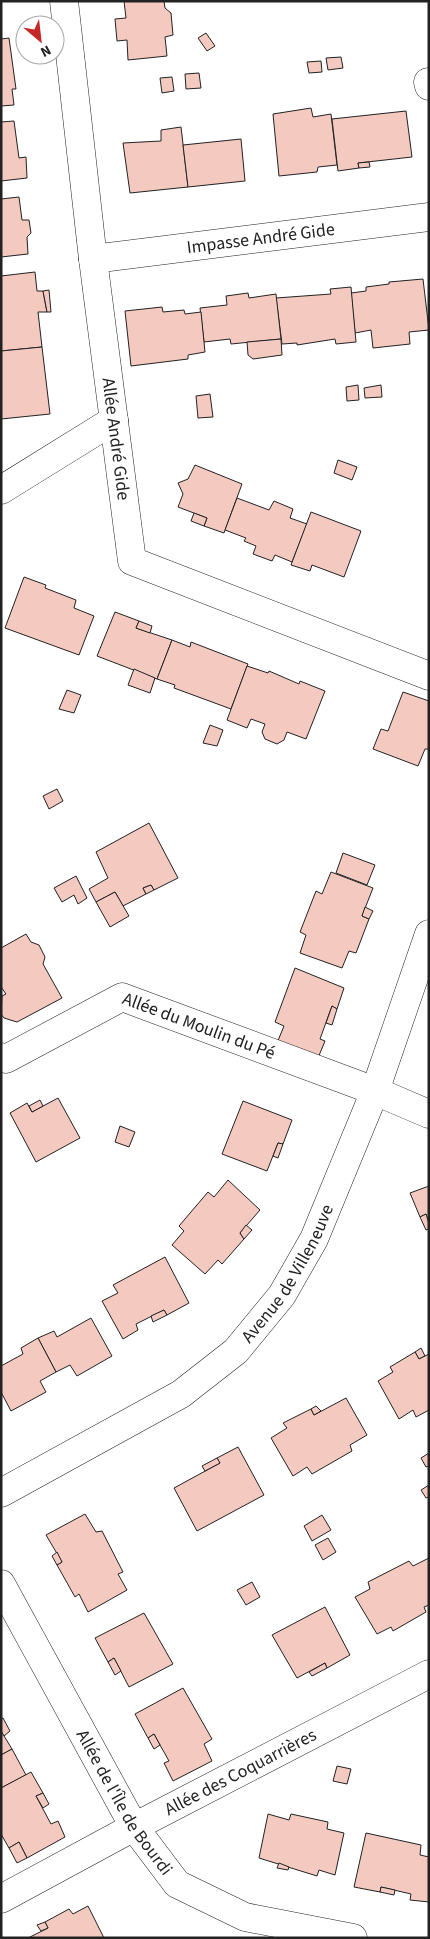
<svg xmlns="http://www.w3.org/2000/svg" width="430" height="1939" viewBox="0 0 430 1939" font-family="'Source Sans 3',sans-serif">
	<rect width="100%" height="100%" fill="#fff"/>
	<g fill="#f3c9c0" stroke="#222">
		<path d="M124 1H164L165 8 171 13 173 35 165 37 167 56 128 60 127 40 117 41 115 19 126 18Z"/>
		<path d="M206 33 215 46 207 51 198 38Z"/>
		<path d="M9 38 16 89H12L14 105 1 106V39Z"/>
		<path d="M341 57 343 68 328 70 326 58Z"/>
		<path d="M321 61 322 72 309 73 307 62Z"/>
		<path d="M199 73 201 88 186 89 185 74Z"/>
		<path d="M172 77 174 91 162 93 160 78Z"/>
		<path d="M311 108 313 117 331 114 337 165 318 167 317 172 279 176 273 114Z"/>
		<path d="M406 111 412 157 358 163 359 168 338 171 332 119Z"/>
		<path d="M14 121 19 158 26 157 27 178 1 181V122Z"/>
		<path d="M181 127 188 187 130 193 123 143 161 141V130Z"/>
		<path d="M241 139 245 181 188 187 183 145Z"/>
		<path d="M369 162 370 167 359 168 358 163Z"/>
		<path d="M19 197 22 220H29L31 233 27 237 28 254 1 257V199Z"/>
		<path d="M35 272 37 291H43L47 312H38L42 347 1 351V276Z"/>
		<path d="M423 279 429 330 409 332 410 344 373 348 371 330 355 333 351 293 366 291V287L389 284V282Z"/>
		<path d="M351 287 356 342 336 344 335 339 297 345V343L282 344 276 298 331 294 330 289Z"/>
		<path d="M49 290 51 312H47L43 291Z"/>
		<path d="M248 293 249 298 276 294 281 339 231 344 230 339 204 342 200 308 227 305 226 296Z"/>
		<path d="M162 307 163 312 184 310 185 314 201 312 205 352 188 355V359L131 366 125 311Z"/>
		<path d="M281 339 282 355 253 359 248 355 247 342Z"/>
		<path d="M42 347 50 414 1 419V351Z"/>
		<path d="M358 385 359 400 347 401 346 387Z"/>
		<path d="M381 385 382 397 365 398 364 388Z"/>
		<path d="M210 394 213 417 198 418 196 396Z"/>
		<path d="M338 460 357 467 352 480 334 473Z"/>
		<path d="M195 465 242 484 224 533 204 526 207 518 178 507 183 494 178 483 188 479Z"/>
		<path d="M237 498 269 510 274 501 293 509 290 518 307 524 292 562 275 555 272 561 253 554 256 546 244 541 246 538 225 530Z"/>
		<path d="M311 512 361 531 344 577 312 565 310 571 291 565Z"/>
		<path d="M194 513 207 518 204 526 191 521Z"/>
		<path d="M24 577 46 585 45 588 76 600 74 608 94 616 79 655 5 628Z"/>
		<path d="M115 612 139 621 136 628 172 640 157 679 97 656Z"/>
		<path d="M139 621 152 626 150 633 136 628Z"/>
		<path d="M172 640 190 647 191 642 248 664 231 709 174 688 175 685 157 679Z"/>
		<path d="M247 666 268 673 269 671 299 684 300 681 325 691 306 739 287 732 284 740 277 744 265 739 262 732 265 724 251 719 247 728 227 720Z"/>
		<path d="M134 669 155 678 150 693 128 685Z"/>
		<path d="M67 690 81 695 74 713 59 709Z"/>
		<path d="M403 692 429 701V749H425L418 766 373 749 381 729 388 731Z"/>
		<path d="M210 725 223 730 217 746 203 743Z"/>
		<path d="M57 789 63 801 49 809 43 796Z"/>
		<path d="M149 823 178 878 154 890 151 885 143 888 146 894 123 906 115 892 96 902 89 889 108 878 96 852Z"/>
		<path d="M343 853 375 865 367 885 336 873Z"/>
		<path d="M331 872 373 888 362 916 369 919 356 953 349 951 342 968 300 953 306 935 300 932 316 891 322 894Z"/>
		<path d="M76 876 87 898 78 904 74 895 62 902 54 888Z"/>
		<path d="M151 885 154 890 146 894 143 888Z"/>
		<path d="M115 892 129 916 110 927 96 902Z"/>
		<path d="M365 907 373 911 369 919 362 916Z"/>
		<path d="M26 934 31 942 39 945 45 957 43 964 62 998 17 1022 4 1018 1 1014 2 996 6 994 1 987V948Z"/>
		<path d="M295 968 344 988 337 1009 332 1006 320 1039 325 1041 318 1058 277 1043 284 1026 275 1022Z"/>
		<path d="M332 1006 337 1009 332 1025 326 1023Z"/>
		<path d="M58 1098 80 1138 36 1162 10 1113 27 1103 32 1112Z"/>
		<path d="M40 1100 43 1106 32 1112 29 1106Z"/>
		<path d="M243 1101 292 1120 283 1144 278 1143 267 1171 222 1154Z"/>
		<path d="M120 1126 135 1132 129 1147 115 1142Z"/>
		<path d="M278 1143 283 1144 278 1158 273 1156Z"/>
		<path d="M228 1180 260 1210 240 1233 244 1239 222 1264 218 1260 205 1274 172 1245 184 1231 179 1226 208 1192 214 1197Z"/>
		<path d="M429 1186V1224L426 1214 420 1217 410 1193Z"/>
		<path d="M426 1214 429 1224V1229L426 1230 420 1217Z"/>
		<path d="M246 1225 252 1230 244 1239 240 1233Z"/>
		<path d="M165 1257 189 1303 167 1315 164 1310 136 1324 138 1330 123 1339 102 1301 118 1293 113 1285Z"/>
		<path d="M164 1310 167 1315 153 1322 151 1316Z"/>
		<path d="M91 1318 112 1356 77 1376 70 1365 56 1372 38 1338 54 1331 57 1337Z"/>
		<path d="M38 1338 56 1372 40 1381 46 1392 11 1411 1 1392V1366L23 1354 21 1348Z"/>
		<path d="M421 1348 425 1356 419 1359 415 1352Z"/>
		<path d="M415 1352 419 1359 429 1354V1410L416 1417 413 1410 399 1419 378 1381 393 1372 390 1367Z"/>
		<path d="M346 1398 367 1435 350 1445 352 1451 312 1474 307 1467 293 1476 271 1438 287 1428 283 1423 311 1409 314 1415Z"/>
		<path d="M316 1406 321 1411 314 1415 311 1409Z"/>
		<path d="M238 1447 264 1495 197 1531 174 1488 220 1463 217 1458Z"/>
		<path d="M429 1453V1466L426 1467 421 1458Z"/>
		<path d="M217 1458 220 1463 205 1471 202 1466Z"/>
		<path d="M429 1485V1497L426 1498 421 1490Z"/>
		<path d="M85 1514 96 1532 102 1531 123 1572 118 1574 127 1590 88 1612 79 1594 75 1597 57 1565 62 1562 46 1535Z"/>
		<path d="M322 1515 331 1530 312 1541 304 1526Z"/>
		<path d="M328 1538 336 1552 323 1560 315 1545Z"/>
		<path d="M57 1552 62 1562 57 1565 52 1556Z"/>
		<path d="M429 1558V1605L424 1607 426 1612 393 1631 391 1627 377 1634 355 1597 370 1589 368 1582 409 1561 413 1566Z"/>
		<path d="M252 1582 260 1597 246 1605 237 1590Z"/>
		<path d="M325 1607 350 1655 327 1668 325 1663 297 1678 272 1635Z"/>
		<path d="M144 1613 173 1664 129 1687 114 1658 108 1662 95 1638Z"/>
		<path d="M114 1658 121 1671 115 1675 108 1662Z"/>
		<path d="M325 1663 327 1668 312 1676 309 1672Z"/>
		<path d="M183 1688 212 1739 204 1744 212 1761 173 1781 164 1763 169 1761 160 1745 154 1734 148 1738 135 1714Z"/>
		<path d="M3 1718 10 1731 4 1736 1 1731V1719Z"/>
		<path d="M1 1731 12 1749 1 1755Z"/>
		<path d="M154 1734 160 1745 154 1749 148 1738Z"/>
		<path d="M12 1749 26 1775 1 1788V1755Z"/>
		<path d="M337 1766 351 1769 347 1784 333 1781Z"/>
		<path d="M31 1772 43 1793 36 1796 51 1824 58 1821 65 1837 27 1858 19 1842 9 1848 1 1834V1788Z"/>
		<path d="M43 1793 49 1804 43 1808 36 1796Z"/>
		<path d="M268 1814 289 1820 291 1814 328 1822 327 1829 344 1833 335 1875 319 1870 317 1876 259 1858Z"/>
		<path d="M366 1833 421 1845 420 1855 429 1857V1902L410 1900 411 1894 381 1887 380 1892 354 1887Z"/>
		<path d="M19 1842 27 1858 17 1863 9 1848Z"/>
		<path d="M279 1863 289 1867 288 1870 277 1868Z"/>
		<path d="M381 1887 395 1890 394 1895 380 1892Z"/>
		<path d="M88 1906 104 1938H28L48 1928 45 1922 69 1909 73 1914Z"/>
		<path d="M45 1922 48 1928 41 1931 37 1925Z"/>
	</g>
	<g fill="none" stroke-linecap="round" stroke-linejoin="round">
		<g stroke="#222" stroke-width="29">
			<g id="street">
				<path id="s1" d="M64 1 93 259 132 561 429 676"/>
				<path d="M428 82 429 86"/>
				<path id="s2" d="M93 259 429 217"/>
				<path d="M1 490 114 420"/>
				<path id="s3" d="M1 1057 6 1059 122 997 375 1091 429 1114"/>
				<path id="s4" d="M1 1584 134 1827 177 1884 245 1917 353 1938"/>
				<path id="s5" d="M1 1899 134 1827 429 1674"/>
			</g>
		</g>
		<g stroke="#222" stroke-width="29">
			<g id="secondary">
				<path id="s6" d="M1 1493 181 1394 236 1351 282 1295 314 1239 375 1091 429 934"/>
			</g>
		</g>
		<use href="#street" stroke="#fff" stroke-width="28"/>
		<use href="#secondary" stroke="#fff" stroke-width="28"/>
	</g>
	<g text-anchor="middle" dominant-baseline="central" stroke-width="4" stroke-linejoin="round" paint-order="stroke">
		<g font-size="18" fill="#222" stroke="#fff">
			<text stroke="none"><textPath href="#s2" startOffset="169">Impasse André Gide</textPath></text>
			<text stroke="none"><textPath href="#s1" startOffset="441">Allée André Gide</textPath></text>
			<text stroke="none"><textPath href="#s3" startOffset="219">Allée du Moulin du Pé</textPath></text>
			<text stroke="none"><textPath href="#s6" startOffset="369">Avenue de Villeneuve</textPath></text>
			<text stroke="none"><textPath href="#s5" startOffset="271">Allée des Coquarrières</textPath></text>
			<text stroke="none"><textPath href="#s4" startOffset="251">Allée de l'Île de Bourdi</textPath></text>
		</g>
	</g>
	<rect width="430" height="1939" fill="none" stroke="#222222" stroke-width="5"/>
	<g transform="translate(40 40) rotate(152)"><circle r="24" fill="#ffffff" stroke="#a7a7a7"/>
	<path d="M0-4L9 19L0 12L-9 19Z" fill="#c62828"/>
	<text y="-8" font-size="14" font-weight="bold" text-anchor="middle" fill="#222222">N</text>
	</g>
</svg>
